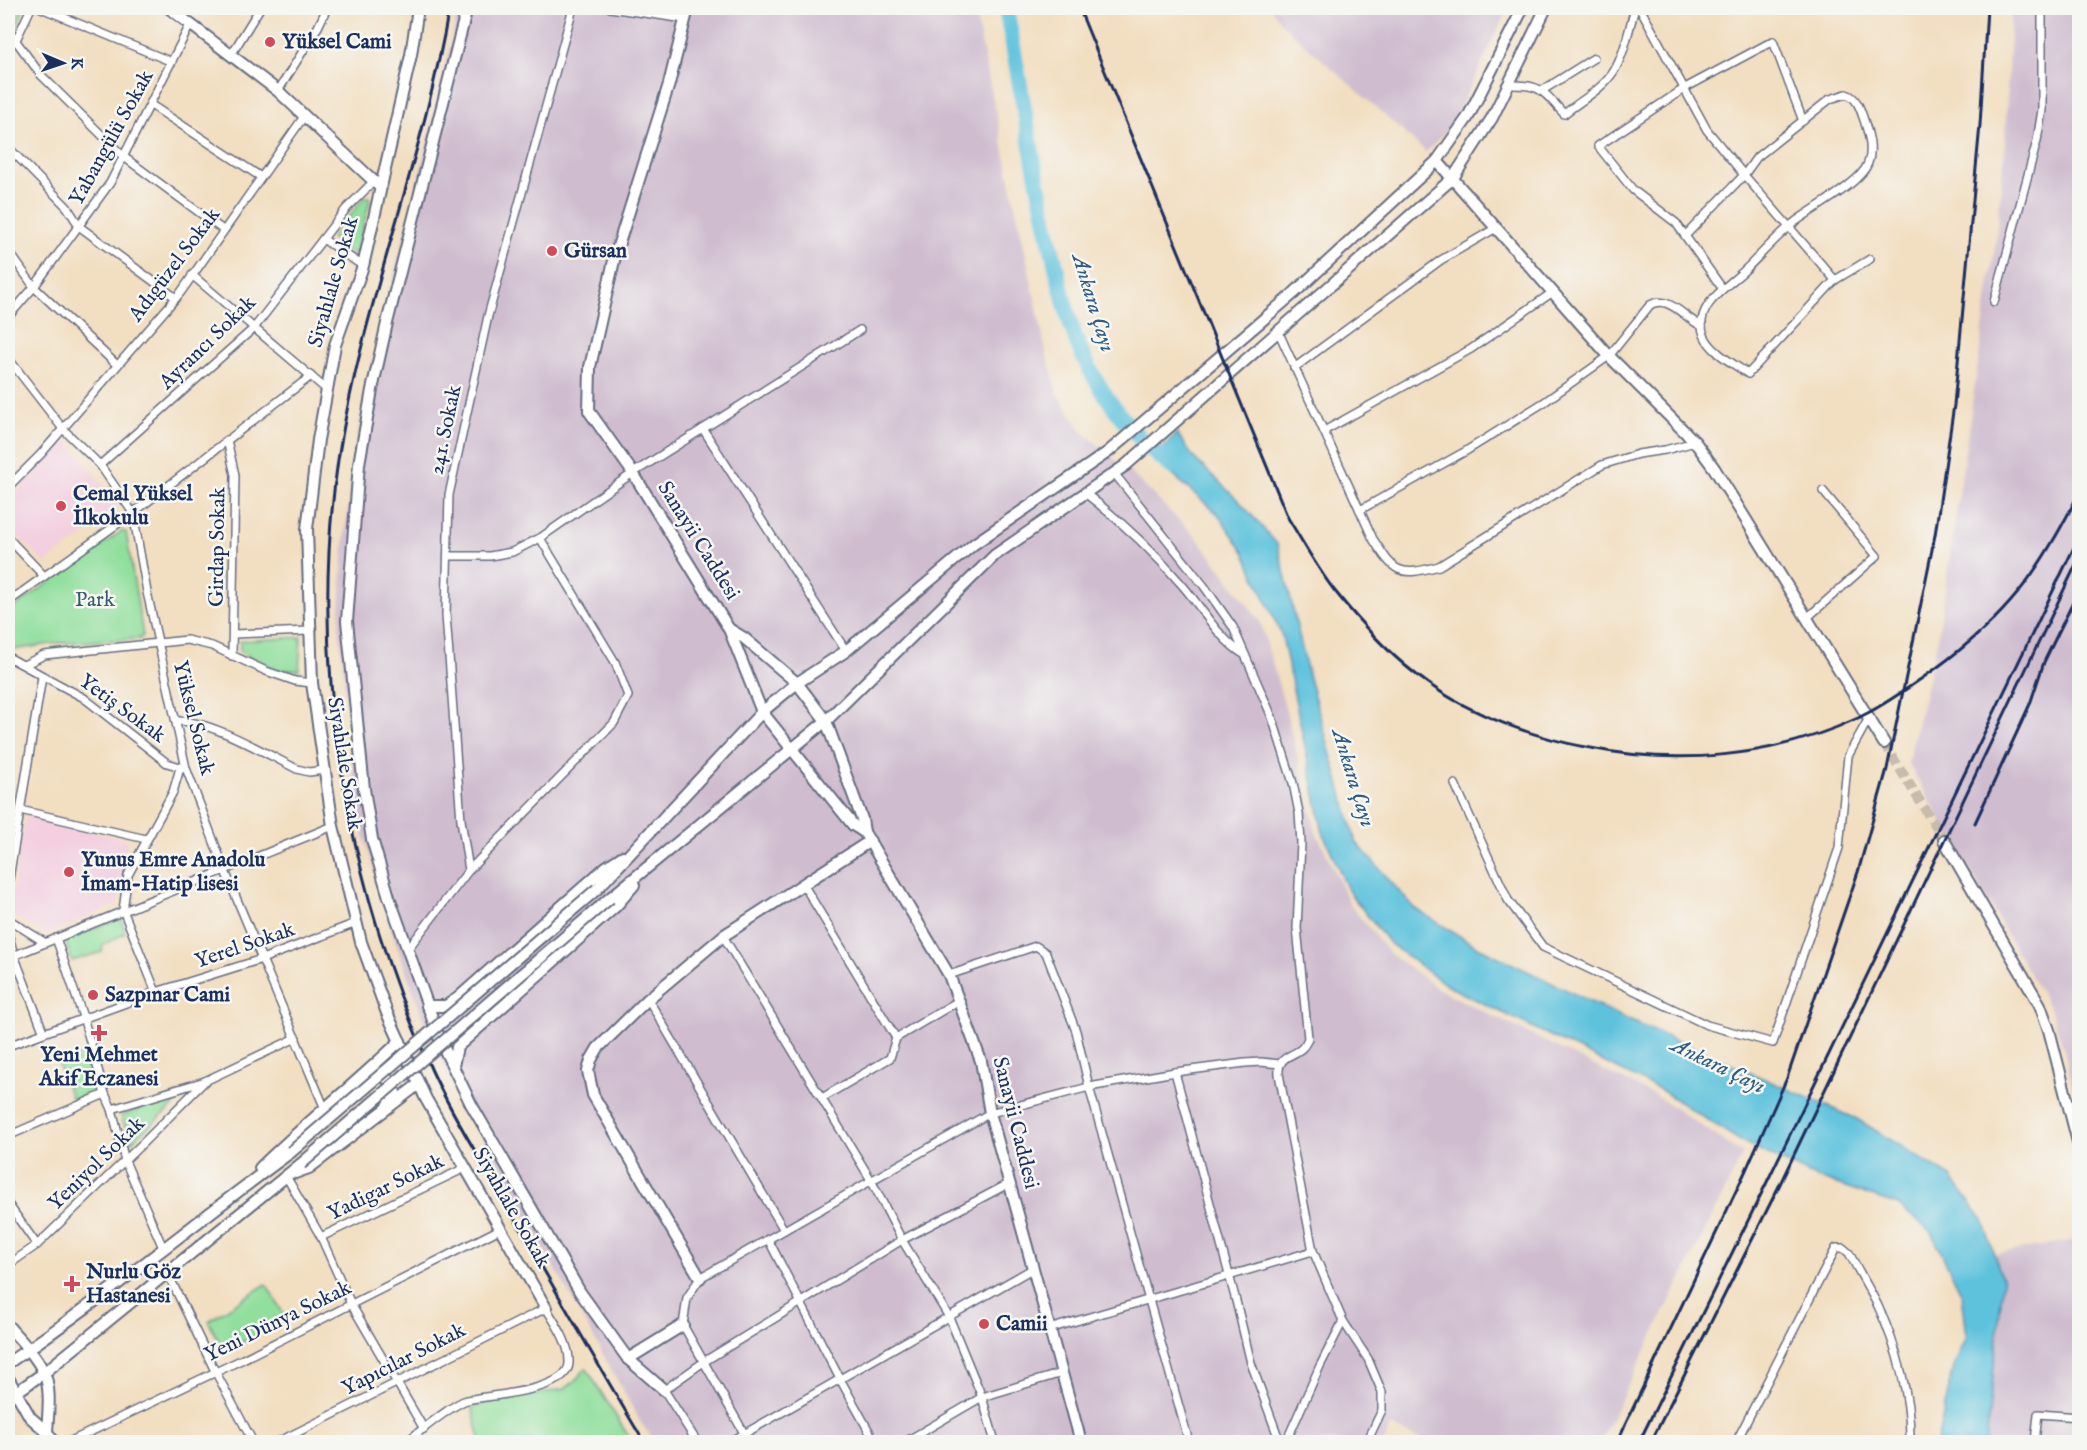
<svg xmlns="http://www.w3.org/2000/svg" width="2087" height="1450" viewBox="0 0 2087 1450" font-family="'IM FELL English',serif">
	<rect width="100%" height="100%" fill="#f6f6f2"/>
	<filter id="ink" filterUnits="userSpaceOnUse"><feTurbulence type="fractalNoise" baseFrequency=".0167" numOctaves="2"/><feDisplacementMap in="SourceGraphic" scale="12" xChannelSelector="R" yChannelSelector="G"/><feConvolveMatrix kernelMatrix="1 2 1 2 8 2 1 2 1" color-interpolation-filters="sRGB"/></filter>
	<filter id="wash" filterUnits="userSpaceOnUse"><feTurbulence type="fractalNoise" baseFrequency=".008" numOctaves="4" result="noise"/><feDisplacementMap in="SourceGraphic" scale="24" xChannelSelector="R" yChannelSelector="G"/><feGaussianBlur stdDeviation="1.35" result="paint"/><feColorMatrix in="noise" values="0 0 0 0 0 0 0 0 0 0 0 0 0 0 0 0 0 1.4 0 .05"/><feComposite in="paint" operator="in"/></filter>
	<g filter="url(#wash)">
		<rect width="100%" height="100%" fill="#f2dec0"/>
		<g fill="#f3cfe0">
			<path d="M67 440 97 477 118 511 45 563 8 527V501Z"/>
			<path d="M26 816 127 840 118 904 47 934 8 913Z"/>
		</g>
		<g fill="#cfbdcf">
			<path d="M457 8H974L1047 356 1058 395 1081 430 1135 477 1198 539 1260 621 1285 707 1316 832 1351 906 1389 953 1440 990 1656 1096 1743 1154 1600 1442H1425L1391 1426 1384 1442H655L641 1423 498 1165 451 1079 427 1029 391 929 358 815 339 627 343 554 352 469 363 400 419 177 455 26Z"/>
			<path d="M1271 8H1508L1453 124 1426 152 1281 23Z"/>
			<path d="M2011 8H2079V1119L2064 1049 2050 1009 1908 763 1938 638 1995 246 2004 160Z"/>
			<path d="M2079 1239V1442H1986L2003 1281 1994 1254Z"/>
		</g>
		<g fill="#91df9d" stroke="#56877e" stroke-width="1.5">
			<path d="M8 8H24L14 34 8 26Z"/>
			<path d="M365 197H369L370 201 355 256 331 238Z"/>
			<path d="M122 531 126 532 143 636 139 639 58 643 12 650 8 648V612Z"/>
			<path d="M301 637 299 670H279L240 652V641Z"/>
			<path d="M121 917 125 933 103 945 102 952 72 961 65 940Z"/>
			<path d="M86 1052 100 1089 72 1100 58 1063Z"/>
			<path d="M180 1093 173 1106 131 1142 121 1116Z"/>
			<path d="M266 1284 286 1318 225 1352 208 1321Z"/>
			<path d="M586 1368 632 1442H481L472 1408 486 1403 564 1389 574 1382Z"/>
		</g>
		<path fill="#5fc2dd" stroke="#3d789e" stroke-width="1.5" d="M1177 433 1193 457 1240 502 1278 545 1309 678 1356 842 1414 908 1476 946 1624 1018 1857 1119 1951 1177 1983 1220 2003 1281 1986 1442H1937L1954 1366 1967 1336 1962 1295 1931 1232 1898 1205 1813 1176 1739 1140 1661 1090 1448 986 1389 943 1349 892 1323 833 1282 636 1244 552 1218 514 1153 458Z"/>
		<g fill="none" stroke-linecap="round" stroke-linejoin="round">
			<path stroke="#5fc2dd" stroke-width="16" d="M1006 8C1022 91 1034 176 1054 258 1062 292 1069 327 1084 358 1105 401 1135 438 1172 467"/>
		</g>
	</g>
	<g filter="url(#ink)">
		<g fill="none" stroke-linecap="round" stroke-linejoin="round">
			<path stroke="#c7bbac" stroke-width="10" stroke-dasharray="10 5" stroke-linecap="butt" d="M1884 743 1944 840"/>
			<g stroke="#666c80" stroke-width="10">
				<g id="street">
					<path d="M41 8 172 62"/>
					<path d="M610 8 685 19"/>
					<path d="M1640 8 1707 130 1744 175 1835 280"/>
					<path d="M8 30 41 75 124 157 223 230"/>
					<path d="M8 46 16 40 31 8"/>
					<path d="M231 55 260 8"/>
					<path d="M1508 85C1542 84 1543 91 1564 114 1580 101 1603 89 1614 71 1625 53 1629 28 1635 8"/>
					<path d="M1543 90 1594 58"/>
					<path d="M278 91 318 27 327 8"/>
					<path d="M151 105 261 177"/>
					<path d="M8 147 67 207 80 227 176 298"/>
					<path d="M1686 235 1744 175 1757 157 1830 99 1846 94C1858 97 1861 112 1865 123 1869 136 1873 150 1868 163 1861 184 1809 210 1791 225 1776 238 1762 253 1748 267 1732 284 1692 305 1704 335 1711 352 1734 364 1748 374L1835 280 1870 259"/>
					<path d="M323 239 363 266"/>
					<path d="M8 250 34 287 117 365"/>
					<path d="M192 275 327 390"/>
					<path d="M1722 288 1676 223 1633 190 1598 146 1685 88 1773 41 1803 121"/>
					<path d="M1994 302 2037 141 2042 110V8"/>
					<path d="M8 317 34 287 110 183 190 25"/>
					<path d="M1279 333 1373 539C1395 573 1398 577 1439 566L1602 465 1638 454 1665 450 1695 442"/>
					<path d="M8 358 63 429 100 465 133 513 147 592 186 768 225 871 325 1109"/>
					<path d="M1294 368 1441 260 1496 228"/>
					<path d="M703 429 846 651"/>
					<path d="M1324 431 1471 349 1553 292"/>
					<path d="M227 440 235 475 232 656"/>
					<path d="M100 465 254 328 346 209 374 181"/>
					<path d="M1114 473 1204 586 1233 627 1272 717 1293 783 1299 813 1301 843 1297 928 1308 1038C1302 1059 1277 1051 1279 1074L1313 1251 1343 1321 1368 1359 1382 1392V1410L1367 1442"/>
					<path d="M8 487 41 454 181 292 305 115"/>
					<path d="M1085 493C1121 521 1154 552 1183 586 1203 609 1218 639 1245 655"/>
					<path d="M1360 510 1466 451 1543 403 1609 356 1650 305C1669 294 1685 319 1702 326"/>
					<path d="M8 538 44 576"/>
					<path d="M448 556H490L512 552 540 538 633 473 860 330"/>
					<path d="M8 602 133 513 311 376"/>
					<path d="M1808 617 1877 556 1823 491"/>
					<path d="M234 634 309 631"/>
					<path d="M8 657 84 698 167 763 184 768"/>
					<path d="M24 665 44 655 187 640 212 646 266 671 295 681 312 683"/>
					<path d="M176 721C209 719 266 754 297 769L309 772 325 770"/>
					<path d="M1455 784 1508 900 1543 947 1707 1025 1773 1043 1839 848 1848 756 1869 718"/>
					<path d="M20 810 146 839"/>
					<path d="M469 870 461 820 446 615 449 495 488 316 573 8"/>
					<path d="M803 884 896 1038 960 1000"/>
					<path d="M8 885 42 677"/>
					<path d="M8 919 44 942"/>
					<path d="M8 933 14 955 43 1031"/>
					<path d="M723 936 871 1180 902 1240 949 1317 982 1397 995 1442"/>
					<path d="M56 938 83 1017 105 1094 112 1109 125 1161 164 1250"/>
					<path d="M407 950 469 870 614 723 628 696 615 662 540 538"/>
					<path d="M8 958 333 826"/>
					<path d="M949 975 1036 946 1046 953 1076 1031 1089 1087 1189 1442"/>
					<path d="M156 992 123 910 128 875 173 792 180 768"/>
					<path d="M648 999 784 1230"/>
					<path d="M8 1046 156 992 262 959 356 923"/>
					<path d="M1175 1072 1236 1301 1251 1363 1280 1442"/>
					<path d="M822 1098 890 1058 896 1038"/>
					<path d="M112 1109 205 1081 296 1038"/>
					<path d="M8 1136 105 1094"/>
					<path d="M286 1176 321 1237 351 1304 424 1429"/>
					<path d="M8 1204 37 1245"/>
					<path d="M321 1237 465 1168"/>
					<path d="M768 1239 840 1379 875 1442"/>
					<path d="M8 1265 37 1245 144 1142 205 1081"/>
					<path d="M167 1272 215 1371 253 1442"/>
					<path d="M1049 1329 1313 1251"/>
					<path d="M69 1442 243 1359 500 1229"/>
					<path d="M278 1442 546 1308C556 1324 570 1344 569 1363 568 1392 488 1395 467 1400 452 1404 420 1432 406 1442"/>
					<path d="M697 1442 664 1390 705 1361 902 1240 1010 1183"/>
					<path d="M730 1442 1032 1269"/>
					<path d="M749 1442 683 1325 687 1298 700 1278 990 1113 1089 1087 1175 1072 1245 1063 1261 1062 1280 1064"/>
					<path d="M905 1442 982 1397 1062 1373"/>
					<path d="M1286 1442 1320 1366 1343 1321"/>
					<path d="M1736 1442 1836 1248H1843L1849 1253C1858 1270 1869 1288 1878 1306 1897 1347 1911 1398 1910 1442"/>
					<path d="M2035 1442 2038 1414 2080 1417"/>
				</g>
			</g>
			<g stroke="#666c80" stroke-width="14">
				<g id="secondary">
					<path d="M169 8 278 91 380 187"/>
					<path d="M418 8 411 55 363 266 335 345 318 440 307 529 312 683 333 826 361 942 387 1013 426 1099 546 1308"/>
					<path d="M467 8 387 323 372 390 359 464 347 621 364 789 372 839 389 897 440 1040 471 1104 580 1292 628 1359 664 1390"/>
					<path d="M688 8 669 84 615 256 590 367 589 411 633 473 729 629 762 712 853 825 864 832"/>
					<path d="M1437 161 1609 356 1695 442 1714 468 1884 743"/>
					<path d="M729 629 744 638 797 683 826 721 862 819 864 832 949 975 981 1061 990 1113 1081 1442"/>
					<path d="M1944 840 2040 1005 2049 1030 2080 1150"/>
					<path d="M597 889 762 712 797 683 846 651 974 544 1108 452 1293 294 1437 161 1468 117 1523 8"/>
					<path d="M610 898 826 721 995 555 1126 465 1453 178 1492 118 1546 8"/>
					<path d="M427 1006H446L458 998 606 867 623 856"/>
					<path d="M453 1066 457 1047 616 906 634 885"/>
					<path d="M372 1075 377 1073 389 1080 395 1092 388 1106"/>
					<path d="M260 1168C305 1124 354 1085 400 1041"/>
					<path d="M295 1173 309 1168 419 1084"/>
					<path d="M700 1278 593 1095 588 1071 591 1060 598 1048 648 999 723 936 870 841"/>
					<path d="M8 1326C20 1340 35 1354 43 1371 52 1387 48 1414 47 1432"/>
					<path d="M628 1359 683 1325"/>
					<path d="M8 1363C106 1297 196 1221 291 1152"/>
					<path d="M8 1378 30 1417 47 1432 54 1442"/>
					<path d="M8 1398 45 1372 301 1164"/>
				</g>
			</g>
			<use href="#street" stroke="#fff" stroke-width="7"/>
			<use href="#secondary" stroke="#fff" stroke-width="10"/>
			<g stroke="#1b2f5e" stroke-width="3">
				<path d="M449 8C423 161 362 306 338 460 308 664 346 884 432 1071 453 1117 481 1160 506 1204 552 1284 597 1364 644 1442"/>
				<path d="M1079 8 1288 518C1303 542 1317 568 1334 590 1361 624 1393 659 1429 684 1472 715 1534 737 1585 747 1677 766 1773 758 1858 718 1880 708 1901 693 1921 679 1954 656 1985 631 2011 601 2039 569 2061 529 2080 491"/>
				<path d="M1975 823 2030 704 2044 662 2080 588"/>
				<path d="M1617 1442 1746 1170 1787 1078 1858 872 1887 769 1935 535 1954 405 1980 125 1987 8"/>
				<path d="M1639 1442 1767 1182 2080 535"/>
				<path d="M1651 1442 1779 1186 2080 556"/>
			</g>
			<g stroke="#666c80" stroke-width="14" stroke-linecap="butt">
				<g id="secondary-bridge">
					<path d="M291 1152 597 889"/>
					<path d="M301 1164 610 898"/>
				</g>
			</g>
			<use href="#secondary-bridge" stroke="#fff" stroke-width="10"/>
		</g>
	</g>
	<g fill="#d1495b" stroke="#f6f6f2" stroke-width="2">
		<circle cx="270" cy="42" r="6"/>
		<circle cx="552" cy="251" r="6"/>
		<circle cx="61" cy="506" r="6"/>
		<circle cx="69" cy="872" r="6"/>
		<circle cx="93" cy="995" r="6"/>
		<path d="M96 1024h6v6h6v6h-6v6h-6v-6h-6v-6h6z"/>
		<path d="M69 1275h6v6h6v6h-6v6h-6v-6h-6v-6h6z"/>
		<circle cx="984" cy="1324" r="6"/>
	</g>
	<g text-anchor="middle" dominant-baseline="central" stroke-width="5" stroke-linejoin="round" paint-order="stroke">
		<g font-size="21" font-weight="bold" fill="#1b2f5e" stroke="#f6f6f2" text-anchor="start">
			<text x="282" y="42">Yüksel Cami</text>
			<text x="564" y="251">Gürsan</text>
			<text x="73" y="494">Cemal Yüksel<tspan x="73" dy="24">İlkokulu</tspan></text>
			<text x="81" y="860">Yunus Emre Anadolu<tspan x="81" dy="24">İmam-Hatip lisesi</tspan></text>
			<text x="105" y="995">Sazpınar Cami</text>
			<text x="99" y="1055" text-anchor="middle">Yeni Mehmet<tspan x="99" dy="24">Akif Eczanesi</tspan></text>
			<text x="86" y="1272">Nurlu Göz<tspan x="86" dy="24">Hastanesi</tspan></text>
			<text x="996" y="1324">Camii</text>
		</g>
		<g font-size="21" fill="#1b2f5e" stroke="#f6f6f2">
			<text transform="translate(112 138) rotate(-61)">Yabangülü Sokak</text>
			<text transform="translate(175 265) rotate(-53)">Adıgüzel Sokak</text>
			<text transform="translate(334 282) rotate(-74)">Siyahlale Sokak</text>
			<text transform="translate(208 343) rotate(-44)">Ayrancı Sokak</text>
			<text transform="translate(446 430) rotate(-78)">241. Sokak</text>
			<text transform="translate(698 541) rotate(58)">Sanayii Caddesi</text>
			<text transform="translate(218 547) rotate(-89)">Girdap Sokak</text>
			<text transform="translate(122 709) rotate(36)">Yetiş Sokak</text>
			<text transform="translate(193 718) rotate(76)">Yüksel Sokak</text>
			<text transform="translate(344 764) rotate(81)">Siyahlale Sokak</text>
			<text transform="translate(245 946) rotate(-19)">Yerel Sokak</text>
			<text transform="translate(1015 1123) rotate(76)">Sanayii Caddesi</text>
			<text transform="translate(97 1164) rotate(-44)">Yeniyol Sokak</text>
			<text transform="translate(386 1188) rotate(-26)">Yadigar Sokak</text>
			<text transform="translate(511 1208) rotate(60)">Siyahlale Sokak</text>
			<text transform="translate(278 1322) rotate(-26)">Yeni Dünya Sokak</text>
			<text transform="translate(404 1360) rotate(-27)">Yapıcılar Sokak</text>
		</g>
		<g font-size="21" fill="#385b6e" stroke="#f6f6f2">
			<text x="95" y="600">Park</text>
		</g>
		<g font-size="22" font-style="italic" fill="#2f5b84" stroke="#f6f6f2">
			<text transform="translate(1093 303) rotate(73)">Ankara Çayı</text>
			<text transform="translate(1353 778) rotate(73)">Ankara Çayı</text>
			<text transform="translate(1718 1066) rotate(26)">Ankara Çayı</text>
		</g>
	</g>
	<rect width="2087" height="1450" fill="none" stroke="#f6f6f2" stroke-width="30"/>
	<g transform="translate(63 63) rotate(92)" stroke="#f6f6f2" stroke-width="4.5" paint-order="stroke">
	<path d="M0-4.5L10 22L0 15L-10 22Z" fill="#1b2f5e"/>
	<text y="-9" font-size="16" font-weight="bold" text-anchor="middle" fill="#1b2f5e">K</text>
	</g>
</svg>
